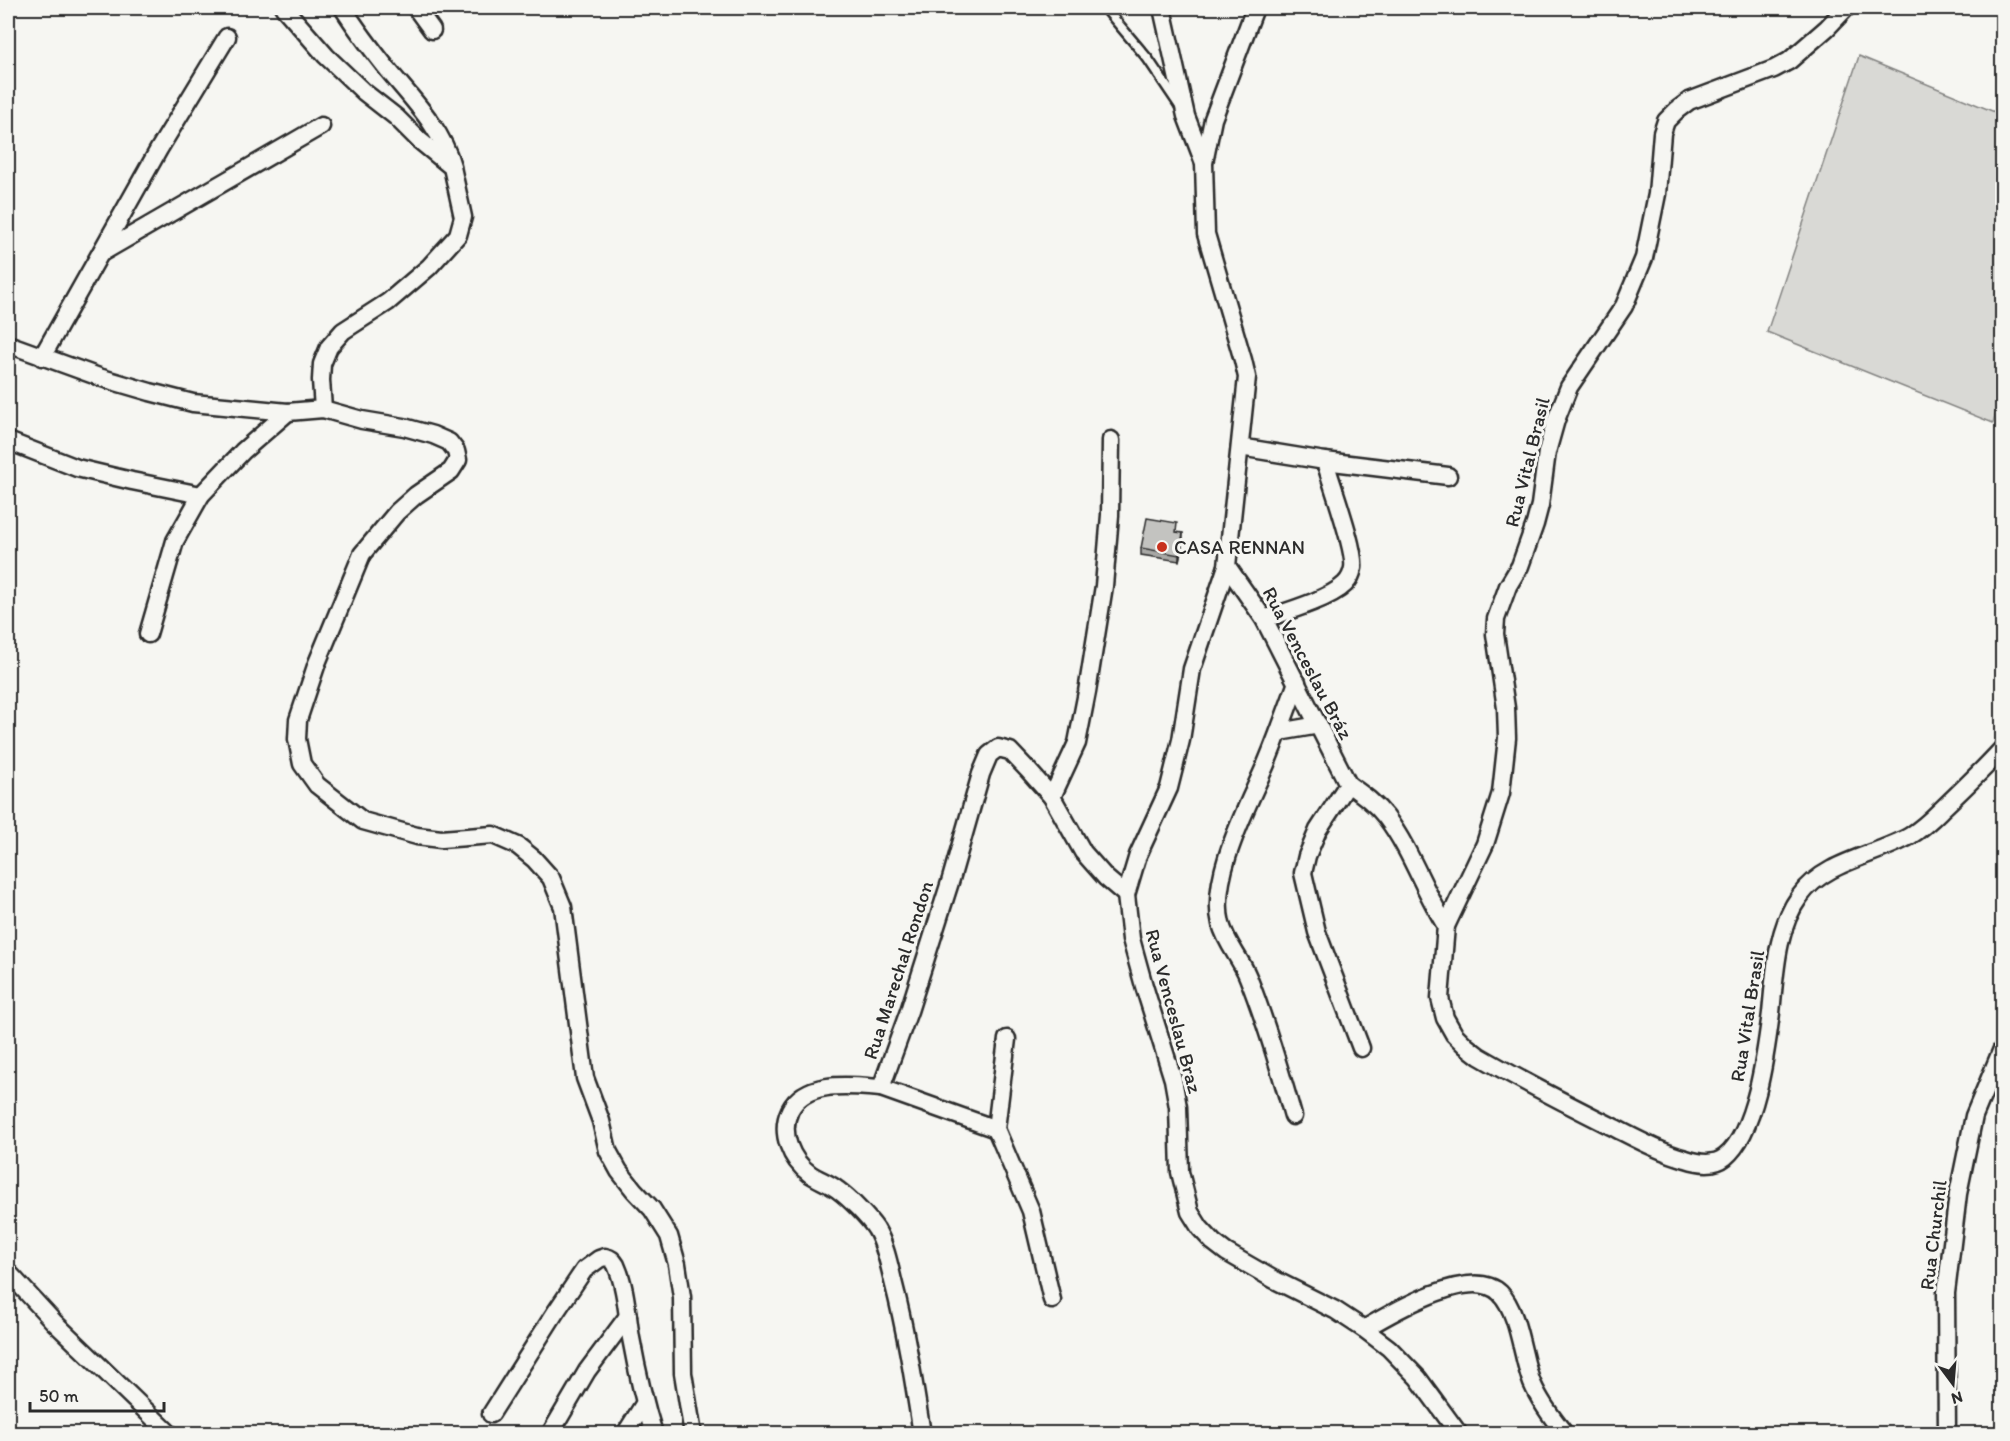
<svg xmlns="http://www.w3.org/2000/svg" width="2010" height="1441" viewBox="0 0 2010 1441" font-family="Itim,sans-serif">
	<rect width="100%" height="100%" fill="#f6f6f2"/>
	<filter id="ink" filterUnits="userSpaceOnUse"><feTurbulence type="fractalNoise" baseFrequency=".0167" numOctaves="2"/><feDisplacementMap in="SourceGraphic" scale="12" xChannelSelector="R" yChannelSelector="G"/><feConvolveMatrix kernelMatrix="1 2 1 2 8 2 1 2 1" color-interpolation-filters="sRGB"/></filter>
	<g filter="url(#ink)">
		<path fill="#d9d9d5" stroke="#828280" stroke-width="1.5" d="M1859 56 2002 115V391L1993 423 1767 332Z"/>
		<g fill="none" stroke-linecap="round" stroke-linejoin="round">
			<g stroke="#2b2b2b" stroke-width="13">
				<path id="lane" d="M1105 8 1148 59 1179 105"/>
			</g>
			<g stroke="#2b2b2b" stroke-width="21">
				<g id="street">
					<path d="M284 8 326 56 364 92 396 117 419 140 452 167 463 217 458 235 429 267 388 302 343 331 329 347 322 364 321 380 323 409"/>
					<path d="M343 8C357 30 373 51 389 71 413 100 442 129 452 166"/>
					<path d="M416 8 432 30"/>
					<path d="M1162 8 1186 116 1204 163"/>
					<path d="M1255 8 1213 119 1204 163 1206 234 1243 360 1247 377 1227 566 1192 669 1181 740 1169 788 1138 855 1126 895 1131 939 1144 986 1173 1079 1178 1107 1180 1172 1190 1212 1200 1228 1213 1242 1226 1252 1273 1279 1335 1310 1364 1329 1389 1348 1418 1378 1459 1434"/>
					<path d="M1846 8 1827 28 1789 61 1774 69 1689 101 1677 110 1666 121 1662 133 1657 194 1644 258 1624 306 1569 387 1556 420 1547 452 1540 505 1535 524 1520 566 1508 586 1496 619 1495 634 1506 708 1507 738 1501 793 1485 844 1446 926 1440 998 1445 1018 1454 1034 1466 1046 1479 1056C1522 1081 1567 1104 1611 1126 1635 1138 1660 1152 1686 1159 1698 1163 1714 1166 1725 1157 1756 1132 1766 1052 1771 1013 1775 975 1776 928 1800 896 1825 861 1875 856 1910 836 1921 829 1932 819 1941 810 1962 790 1983 770 2002 749"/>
					<path d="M103 252 321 126"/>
					<path d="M8 344 102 378 150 392 193 403 288 412 323 409 362 420 404 427 433 435 449 442 456 451 458 460 451 471 416 495 397 512 362 554 317 663 298 720 297 739 302 764 317 785 363 821 417 836 441 839 493 835 518 846 534 859 551 878 563 907 585 1078 601 1121 608 1151 619 1171 634 1190 652 1209 669 1236 677 1264 682 1297 683 1373 693 1434"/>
					<path d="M42 357 159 149 227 37"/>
					<path d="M8 441 77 468 132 481 201 495"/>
					<path d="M1240 447 1325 461 1448 476"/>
					<path d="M1227 566 1264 619 1348 784C1362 794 1375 803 1386 817 1411 850 1424 891 1446 926"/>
					<path d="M1264 619C1285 612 1330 599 1345 584 1349 580 1352 574 1353 568 1356 550 1331 483 1325 461"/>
					<path d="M148 634 175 541 201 495 243 451 288 412"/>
					<path d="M1279 732 1319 725"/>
					<path d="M1348 784 1318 830 1307 856 1303 873 1317 932 1361 1048"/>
					<path d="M1052 797 1077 743 1087 692 1104 586 1110 515 1111 440"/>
					<path d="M1007 1039 996 1129 1031 1211 1052 1300"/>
					<path d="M881 1088 996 1129"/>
					<path d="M1293 1116C1280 1070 1266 1022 1248 977 1241 959 1226 943 1221 924 1209 877 1248 806 1266 764 1277 737 1287 710 1297 682"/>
					<path d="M8 1272 54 1322 170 1434"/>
					<path d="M1364 1329C1391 1313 1472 1265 1500 1293 1519 1312 1522 1358 1532 1383 1540 1402 1552 1418 1565 1434"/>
					<path d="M491 1414 555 1313 584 1270 599 1259 605 1257C611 1258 613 1260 616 1265 626 1287 627 1314 631 1338 637 1371 644 1402 654 1434"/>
					<path d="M550 1434 587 1371 628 1316"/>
					<path d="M625 1434 644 1404"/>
					<path d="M922 1434C914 1383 906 1331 893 1281 889 1264 885 1244 876 1229 868 1217 849 1198 838 1190 829 1183 819 1180 810 1174 791 1160 779 1133 790 1110 806 1079 852 1086 881 1088L909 1011 951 879 981 774 989 755 998 748 1010 751 1028 770 1052 797 1083 852 1106 878 1126 895"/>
					<path d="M1947 1434 1946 1293 1958 1194 1974 1116 2002 1049"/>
				</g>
			</g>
			<use href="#lane" stroke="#f6f6f2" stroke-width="8"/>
			<use href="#street" stroke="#f6f6f2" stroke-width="16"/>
		</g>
		<path fill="#a8a8a5" stroke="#2b2b2b" stroke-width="1.5" d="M1177 532 1183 540 1179 561 1141 555V548Z"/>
		<path fill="#888886" stroke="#2b2b2b" stroke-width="1.5" d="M1183 533V540L1179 561V555Z"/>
		<path fill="#c3c3c0" stroke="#2b2b2b" stroke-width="1.5" d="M1147 518 1177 523 1176 532 1183 533 1179 555 1141 548Z"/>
	</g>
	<circle fill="#c8321e" stroke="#f6f6f2" stroke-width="2" cx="1162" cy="547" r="6"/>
	<g text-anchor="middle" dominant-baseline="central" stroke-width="6" stroke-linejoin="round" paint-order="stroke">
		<g font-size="20" fill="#2b2b2b" stroke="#f6f6f2">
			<text transform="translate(1527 462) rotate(-76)">Rua Vital Brasil</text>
			<text transform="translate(1308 663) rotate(62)">Rua Venceslau Bráz</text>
			<text transform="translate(898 970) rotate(-72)">Rua Marechal Rondon</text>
			<text transform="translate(1174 1011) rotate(75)">Rua Venceslau Braz</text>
			<text transform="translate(1747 1016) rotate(-81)">Rua Vital Brasil</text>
			<text transform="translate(1933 1235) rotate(-83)">Rua Churchil</text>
		</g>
		<g font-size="20" fill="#2b2b2b" stroke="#f6f6f2" text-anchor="start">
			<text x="1174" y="547">CASA RENNAN</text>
		</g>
	</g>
	<rect width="2010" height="1441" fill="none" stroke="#f6f6f2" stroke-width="30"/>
	<rect x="15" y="15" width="1980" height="1411" fill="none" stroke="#2b2b2b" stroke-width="2" filter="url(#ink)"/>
	<g transform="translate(1953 1384) rotate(164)" stroke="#f6f6f2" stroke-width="4.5" paint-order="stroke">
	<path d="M0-4.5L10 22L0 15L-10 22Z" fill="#2b2b2b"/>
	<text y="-9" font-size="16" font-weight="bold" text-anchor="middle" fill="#2b2b2b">N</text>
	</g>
	<path d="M30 1402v9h134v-9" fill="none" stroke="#2b2b2b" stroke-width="3"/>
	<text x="39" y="1402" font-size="18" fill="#2b2b2b" stroke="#f6f6f2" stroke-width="4.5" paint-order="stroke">50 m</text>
</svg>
